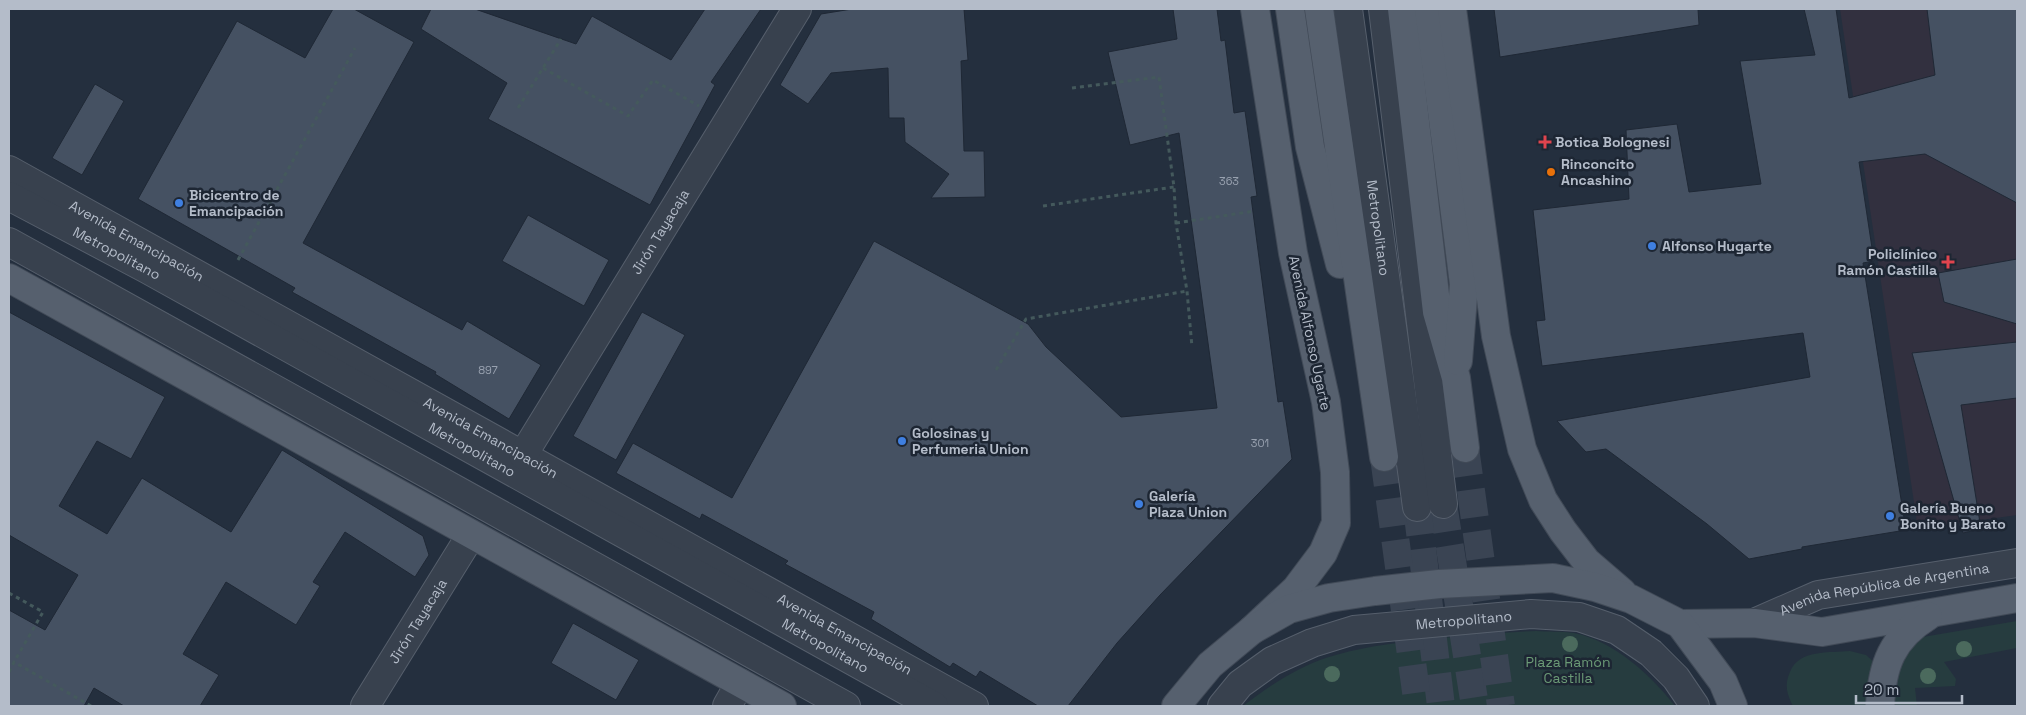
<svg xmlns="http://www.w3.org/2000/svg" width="2026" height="715" viewBox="0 0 2026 715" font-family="'Space Grotesk',sans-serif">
	<rect width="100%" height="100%" fill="#242f3e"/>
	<path fill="#32303f" d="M1840 9H2017V515L1918 529Z"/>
	<g fill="#263c3f">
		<path d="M2017 621V648L1944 662 1956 679 1955 686 1915 688 1917 706H1893L1896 674 1906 653 1923 637Z"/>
		<path d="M1536 631C1548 632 1562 631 1574 633 1614 641 1651 675 1675 706H1243C1270 685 1302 664 1336 655 1370 645 1406 642 1441 638 1472 635 1504 632 1536 631Z"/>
		<path d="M1850 651 1866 655 1876 664 1867 706H1793C1787 694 1784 685 1790 672 1799 649 1830 653 1850 651Z"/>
	</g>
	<g fill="#455162" stroke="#1f2835">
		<path d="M333 9H354L414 42 303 243 462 330 467 321 541 365 509 419 435 374 436 372 292 292 295 288 138 199 237 21 305 58Z"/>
		<path d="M431 9H475L576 44 592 16 671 60 705 9H761L711 82 715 85 650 205 488 119 507 83 421 29Z"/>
		<path d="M852 9H964L968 60 961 61 964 151H984L985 197 931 198 949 174 905 142 904 118H889L888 68 831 73 808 104 780 85 821 14Z"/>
		<path d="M1173 9H1217L1221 41 1225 40 1234 113 1245 111 1257 196 1251 197 1278 402 1283 401 1292 459 1160 595 1117 643 1068 706H1038L980 671 976 677 953 663 950 667 871 619 874 612 785 564 788 561 702 514 700 519 616 473 633 443 732 498 874 241 1028 324 1046 347 1121 417 1217 408 1179 133 1130 145 1108 52 1177 39Z"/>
		<path d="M1494 9H1698L1699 25 1500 57Z"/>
		<path d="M1804 9H1836L1849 98 1935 75 1927 9H2017V203L1925 154 1859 162 1874 261 1863 263 1906 530 1802 547V549L1749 559 1707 524 1606 449 1586 452 1557 421 1810 377 1803 333 1542 366 1536 321 1545 320 1533 210 1629 199 1626 130 1677 124 1689 192 1761 184 1740 61 1815 55Z"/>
		<path d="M95 84 124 101 82 175 52 158Z"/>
		<path d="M528 215 609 260 584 306 502 261Z"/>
		<path d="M2017 259V324L1944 302 1938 273Z"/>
		<path d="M9 312 165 397 131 459 97 441 59 506 107 534 142 478 231 532 282 450 423 536 429 555 415 577 345 532 313 582 320 586 296 625 226 582 183 654 219 675 200 706H124L94 688 84 706H9V610L45 630 78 575 9 535Z"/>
		<path d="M642 312 685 335 616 460 573 436Z"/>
		<path d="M2017 342V398L1961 405 1981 529 1963 533 1912 353Z"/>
		<path d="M573 623 639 660 616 700 551 663Z"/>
	</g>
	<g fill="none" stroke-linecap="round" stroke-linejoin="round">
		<g stroke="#3a4453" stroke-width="28" stroke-dasharray="28 14" stroke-linecap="butt">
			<path d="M1443 504 1475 706"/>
			<path d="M1417 507 1441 706"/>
		</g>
		<g stroke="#3a4453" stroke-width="28" stroke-dasharray="28 14" stroke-linecap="butt">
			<path d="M1465 448 1501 706"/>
			<path d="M1384 457 1418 706"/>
		</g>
		<g stroke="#565f6c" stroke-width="30">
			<g id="minor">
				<path id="s1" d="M1348 9 1417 507"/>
				<path d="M1383 9 1443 504"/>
				<path id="s2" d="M9 170 974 706"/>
				<path id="s3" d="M9 196 147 269 934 706"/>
				<path d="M9 242 846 706"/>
				<path id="s4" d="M523 455 797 9"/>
				<path id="s5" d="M1754 623 1818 595 2017 563"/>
				<path id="s6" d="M365 706 471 535"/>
				<path d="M727 706 740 683"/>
				<path id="s7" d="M1222 706 1240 684 1272 661 1312 643 1354 630 1531 614 1579 617 1617 630 1651 653 1676 678 1695 706"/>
			</g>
		</g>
		<g stroke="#414a57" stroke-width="30">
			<g id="major">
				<path d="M1290 9 1310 147 1340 264"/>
				<path d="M1319 9 1384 457"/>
				<path d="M1402 9 1437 312 1456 378 1465 448"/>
				<path d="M1429 9 1464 284 1458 361"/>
				<path d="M1452 9 1496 336 1522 449 1543 500 1563 531 1586 561 1622 592"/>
				<path d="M9 278 782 706"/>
				<path d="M1680 624 1754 623 1822 632 2017 598"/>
				<path d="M1252 630 1296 589 1323 553 1336 523 1335 472 1326 402 1293 253 1255 9"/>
				<path d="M1176 706 1210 665 1252 630 1289 609 1329 598 1375 591 1439 584 1553 578 1595 587 1631 599 1680 624 1723 682 1733 706"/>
				<path d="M1880 706C1882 665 1892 638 1928 616"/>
			</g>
		</g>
		<g stroke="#44595c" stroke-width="3" stroke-dasharray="4 4" stroke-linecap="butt">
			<path d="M543 68 628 116 653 80 699 106"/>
			<path d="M1072 88 1159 77 1174 187 1176 223 1187 291 1192 347"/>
			<path d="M518 108 561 39"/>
			<path d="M1043 206 1174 187"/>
			<path d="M1176 223 1255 211"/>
			<path d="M238 260 355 48"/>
			<path d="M996 370 1026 319 1187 291"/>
			<path d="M9 593 43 612 14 662"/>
			<path d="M9 672 14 662 91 706"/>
		</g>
		<use href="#minor" stroke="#38414e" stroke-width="28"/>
		<use href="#major" stroke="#56606e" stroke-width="28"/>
	</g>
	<g fill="#4b6a5d">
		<circle cx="1570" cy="644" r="8"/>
		<circle cx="1964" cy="649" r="8"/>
		<circle cx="1332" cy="674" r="8"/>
		<circle cx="1928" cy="676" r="8"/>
	</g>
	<g fill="#e0444e" stroke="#1d2633" stroke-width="2">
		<path d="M1542.5 134.5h5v5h5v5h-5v5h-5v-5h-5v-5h5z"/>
		<path d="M1945.5 254.5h5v5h5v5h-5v5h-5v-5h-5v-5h5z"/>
	</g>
	<circle fill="#e8710a" stroke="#1d2633" stroke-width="2" cx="1551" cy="172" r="5"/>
	<g fill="#3f7fe0" stroke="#1d2633" stroke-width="2">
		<circle cx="179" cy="203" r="5"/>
		<circle cx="1652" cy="246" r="5"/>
		<circle cx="902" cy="441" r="5"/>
		<circle cx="1139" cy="504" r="5"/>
		<circle cx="1890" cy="516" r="5"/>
	</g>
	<g text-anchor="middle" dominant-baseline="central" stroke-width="5" stroke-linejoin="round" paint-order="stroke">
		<g font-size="11" fill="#98a1af">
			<text x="1229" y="181">363</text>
			<text x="488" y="370">897</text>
			<text x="1260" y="443">301</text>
		</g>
		<g font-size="14" font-weight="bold" fill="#b4bcc9" stroke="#1d2633" text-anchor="start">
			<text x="1555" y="142">Botica Bolognesi</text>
			<text x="1561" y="164">Rinconcito<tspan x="1561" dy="16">Ancashino</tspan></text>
			<text x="189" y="195">Bicicentro de<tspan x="189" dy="16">Emancipación</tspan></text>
			<text x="1662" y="246">Alfonso Hugarte</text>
			<text x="1937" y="254" text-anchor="end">Policlínico<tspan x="1937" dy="16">Ramón Castilla</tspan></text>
			<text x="912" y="433">Golosinas y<tspan x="912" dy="16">Perfumeria Union</tspan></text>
			<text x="1149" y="496">Galería<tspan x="1149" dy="16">Plaza Union</tspan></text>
			<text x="1900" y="508">Galería Bueno<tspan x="1900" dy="16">Bonito y Barato</tspan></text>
		</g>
		<g font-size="14" fill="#b4bcc9" stroke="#1d2633">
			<text stroke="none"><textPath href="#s1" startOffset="221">Metropolitano</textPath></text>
			<text stroke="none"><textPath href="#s4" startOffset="262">Jirón Tayacaja</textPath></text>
			<text stroke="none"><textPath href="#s2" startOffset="146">Avenida Emancipación</textPath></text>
			<text stroke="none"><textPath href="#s3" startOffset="122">Metropolitano</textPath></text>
			<text transform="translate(1310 333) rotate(78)">Avenida Alfonso Ugarte</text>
			<text stroke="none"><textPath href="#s2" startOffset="551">Avenida Emancipación</textPath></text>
			<text stroke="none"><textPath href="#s3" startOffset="528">Metropolitano</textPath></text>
			<text stroke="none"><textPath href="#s5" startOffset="136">Avenida República de Argentina</textPath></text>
			<text stroke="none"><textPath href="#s7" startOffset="266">Metropolitano</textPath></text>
			<text stroke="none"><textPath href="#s6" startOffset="100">Jirón Tayacaja</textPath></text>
			<text stroke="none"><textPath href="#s2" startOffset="956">Avenida Emancipación</textPath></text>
			<text stroke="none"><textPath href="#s3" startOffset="932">Metropolitano</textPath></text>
		</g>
		<g font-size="14" fill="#6b9a76" stroke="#1d2633">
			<text x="1568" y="662">Plaza Ramón<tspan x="1568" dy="16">Castilla</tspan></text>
		</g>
	</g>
	<rect width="2026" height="715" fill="none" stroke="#b4bcc9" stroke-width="20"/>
	<path d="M1856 695v8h106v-8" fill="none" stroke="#b4bcc9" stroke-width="2.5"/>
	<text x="1864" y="695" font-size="15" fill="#b4bcc9" stroke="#1d2633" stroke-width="4" paint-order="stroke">20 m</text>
</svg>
